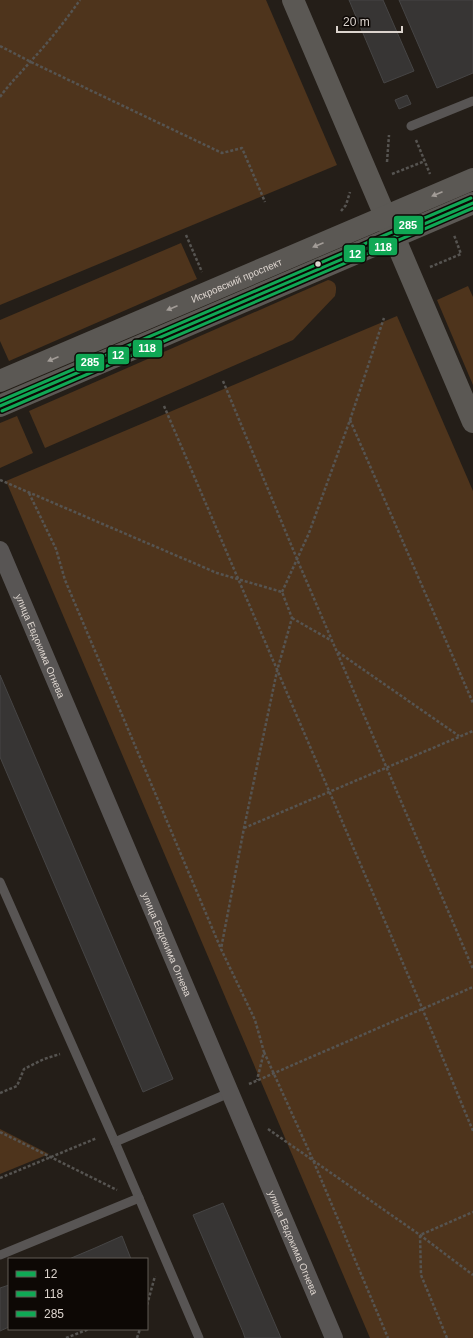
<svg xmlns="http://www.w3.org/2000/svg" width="473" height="1338" viewBox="0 0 473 1338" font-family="Arial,sans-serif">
	<rect width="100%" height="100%" fill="#241e18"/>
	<g fill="#4e341c">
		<path d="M0 0H266L337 165 0 305Z"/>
		<path d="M181 243 197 279 9 361 0 341V320Z"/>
		<path d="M328 280C337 282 337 288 335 296L293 340 45 448 29 411Z"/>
		<path d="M468 286 473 297V385L437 300Z"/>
		<path d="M397 316 473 491V1338H370L6 481Z"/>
		<path d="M17 416 33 453 0 468V423Z"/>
		<path d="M0 1129 49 1154 0 1174Z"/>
	</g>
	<g fill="#373534" stroke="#464545">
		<path d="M349 0H383L414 71 384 83Z"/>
		<path d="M399 0H473V73L437 88Z"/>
		<path d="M407 95 411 104 399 109 395 100Z"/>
		<path d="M0 675 173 1079 143 1092 0 757Z"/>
		<path d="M223 1203 281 1338H245L243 1332 193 1215Z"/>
		<path d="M122 1236 131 1259H69L95 1248Z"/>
		<path d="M9 1285V1327L0 1331V1288Z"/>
	</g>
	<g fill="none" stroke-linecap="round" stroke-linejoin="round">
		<g stroke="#565451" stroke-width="2.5" stroke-dasharray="3 2" stroke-linecap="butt">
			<path d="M0 46 31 62 222 153 242 148 265 202"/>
			<path d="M0 97C9 84 20 74 30 62 48 43 65 21 80 0"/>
			<path d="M416 140 430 174"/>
			<path d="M387 162 389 135"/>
			<path d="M392 174 425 161"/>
			<path d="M341 211 346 205 350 192"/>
			<path d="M186 235 202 272"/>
			<path d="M430 267 461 254 454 235"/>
			<path d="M223 381 297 559 473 969"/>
			<path d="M164 406 420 1003 473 1131"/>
			<path d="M350 420 473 703"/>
			<path d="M0 480 217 573 282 592 292 618 277 671 244 828 221 949 255 1020 264 1052 257 1080"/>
			<path d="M29 493 56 549 65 580 221 949"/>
			<path d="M282 592 309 533 350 420 384 318"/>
			<path d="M292 618 332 641"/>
			<path d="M338 652 459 736"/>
			<path d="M244 828 473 731"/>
			<path d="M264 1052 313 1160 388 1338"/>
			<path d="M249 1084 473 987"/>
			<path d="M0 1093 17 1086 24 1069 44 1059 60 1054"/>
			<path d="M268 1129 420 1235 473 1275"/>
			<path d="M0 1132 117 1190"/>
			<path d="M0 1178 97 1138"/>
			<path d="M147 1305 155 1276"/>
			<path d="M66 1338 89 1329"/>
			<path d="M137 1338 140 1329"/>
			<path d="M447 1338 421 1275 420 1235 473 1212"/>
		</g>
		<g stroke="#585554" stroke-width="9">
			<path d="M411 126 473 101"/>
			<path d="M0 882 115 1142 199 1338"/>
			<path d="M115 1142 229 1093"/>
			<path d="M0 1255 139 1198"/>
		</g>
		<path stroke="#585554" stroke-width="18" id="s1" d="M0 550 334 1338"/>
		<g stroke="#5b5854" stroke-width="22">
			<path d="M293 0 473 422"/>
			<path id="s2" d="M0 381 473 179"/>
			<path d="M0 406 473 203"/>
		</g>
		<g stroke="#0d0805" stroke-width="6">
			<path id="bus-1" d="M0 406 473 203"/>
		</g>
		<g stroke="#0d0805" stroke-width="6">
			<path id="bus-2" d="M2 411 473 208"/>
		</g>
		<g stroke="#0d0805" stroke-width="6">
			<path id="bus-3" d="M0 401 471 198"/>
		</g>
		<use href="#bus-1" stroke="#10a855" stroke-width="3"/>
		<use href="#bus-2" stroke="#10a855" stroke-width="3"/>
		<use href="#bus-3" stroke="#10a855" stroke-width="3"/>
	</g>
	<defs><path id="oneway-solid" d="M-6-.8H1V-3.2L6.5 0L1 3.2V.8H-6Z"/></defs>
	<g fill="#a29c97">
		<use href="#oneway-solid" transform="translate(437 194) rotate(157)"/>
		<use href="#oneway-solid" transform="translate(318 245) rotate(157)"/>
		<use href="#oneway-solid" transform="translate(172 308) rotate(157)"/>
		<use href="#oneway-solid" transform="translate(53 359) rotate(157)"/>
	</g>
	<circle fill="#dcd4ce" stroke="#0d0805" stroke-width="1.5" cx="318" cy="264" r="3.5"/>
	<g text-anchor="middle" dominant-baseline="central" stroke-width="3" stroke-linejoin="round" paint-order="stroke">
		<g font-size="10" fill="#dcd4ce" stroke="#0d0805">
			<text stroke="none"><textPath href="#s2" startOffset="257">Искровский проспект</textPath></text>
			<text stroke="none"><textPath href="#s1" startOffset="104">улица Евдокима Огнева</textPath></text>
			<text stroke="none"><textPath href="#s1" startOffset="428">улица Евдокима Огнева</textPath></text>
			<text stroke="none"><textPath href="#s1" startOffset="752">улица Евдокима Огнева</textPath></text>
		</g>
	</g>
	<g stroke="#0d0805" stroke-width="1.5">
		<rect x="393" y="215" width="31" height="20" rx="4" fill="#10a855"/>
		<rect x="368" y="237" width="30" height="19" rx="4" fill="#10a855"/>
		<rect x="343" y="244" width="23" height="19" rx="4" fill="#10a855"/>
		<rect x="132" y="339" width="31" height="19" rx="4" fill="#10a855"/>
		<rect x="107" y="346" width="23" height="19" rx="4" fill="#10a855"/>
		<rect x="75" y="353" width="30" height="19" rx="4" fill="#10a855"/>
	</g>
	<g font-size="11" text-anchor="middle" font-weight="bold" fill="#fff">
		<text x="408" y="229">285</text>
		<text x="383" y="251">118</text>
		<text x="355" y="258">12</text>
		<text x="147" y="352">118</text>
		<text x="118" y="359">12</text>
		<text x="90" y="366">285</text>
	</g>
	<rect x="8" y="1258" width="140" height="72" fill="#0d0805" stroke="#605a55"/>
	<rect x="16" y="1271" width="20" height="6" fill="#10a855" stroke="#605a55"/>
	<text x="44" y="1278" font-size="12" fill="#dcd4ce">12</text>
	<rect x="16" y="1291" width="20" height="6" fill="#10a855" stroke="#605a55"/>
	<text x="44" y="1298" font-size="12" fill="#dcd4ce">118</text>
	<rect x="16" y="1311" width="20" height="6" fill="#10a855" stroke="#605a55"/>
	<text x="44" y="1318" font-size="12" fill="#dcd4ce">285</text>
	<path d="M337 26v6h65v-6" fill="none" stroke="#dcd4ce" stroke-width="2"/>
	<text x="343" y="26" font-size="12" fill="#dcd4ce" stroke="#0d0805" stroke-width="3" paint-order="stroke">20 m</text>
</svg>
